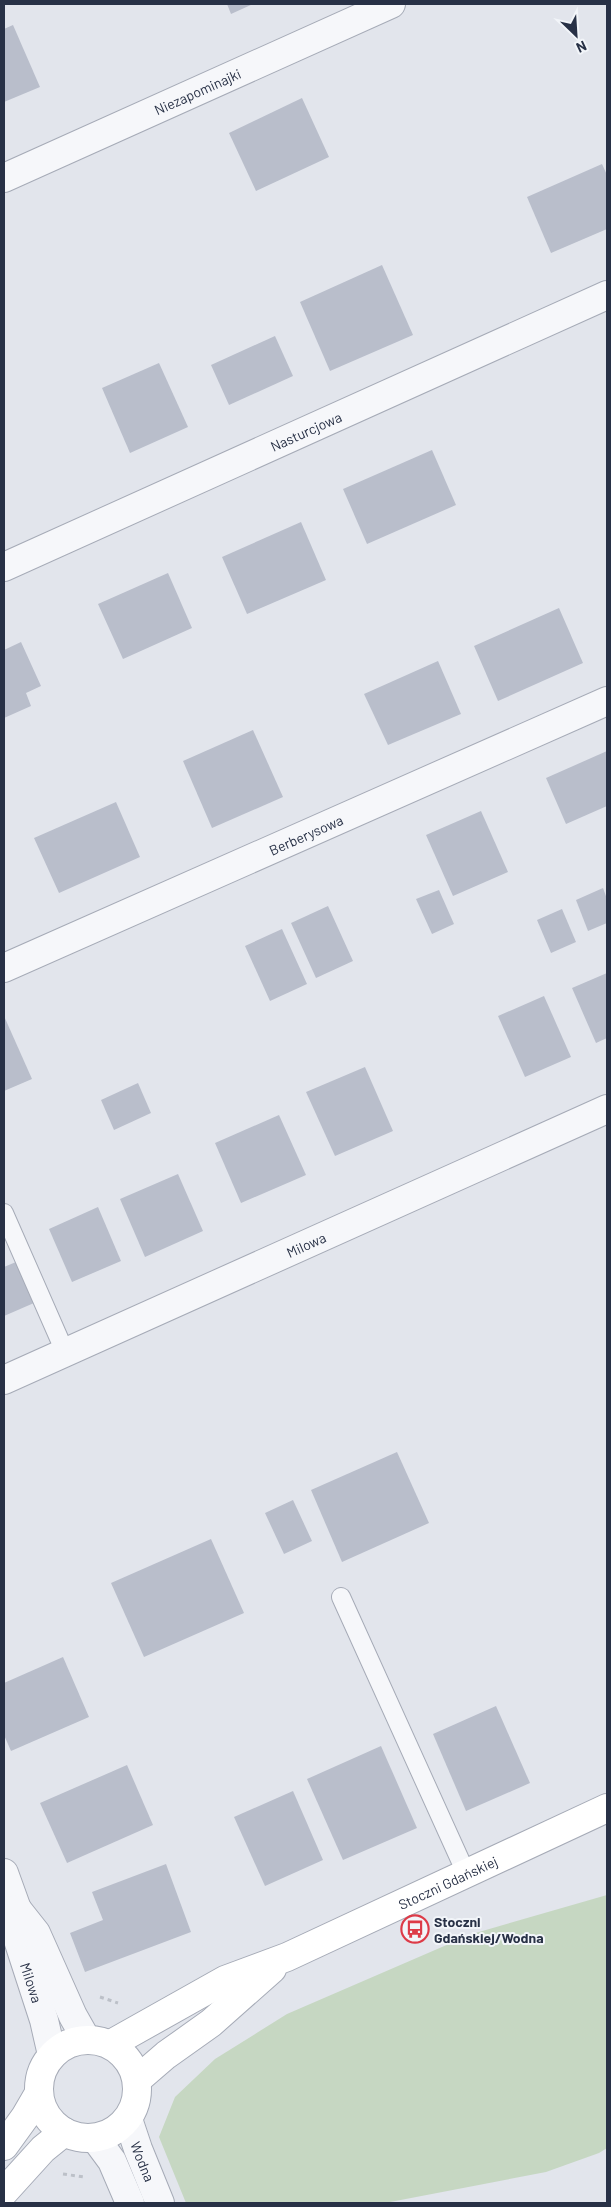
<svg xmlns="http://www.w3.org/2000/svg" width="611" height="2207" viewBox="0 0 611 2207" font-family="Barlow,sans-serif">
	<rect width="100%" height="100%" fill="#e2e5ec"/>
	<path fill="#c6d7c2" d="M607 1895V2148L599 2153 546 2172 385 2203H186L159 2137 175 2097 215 2059 287 2014 472 1934Z"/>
	<g fill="#b9becb">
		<path d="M227 4H253L231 14Z"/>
		<path d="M13 25 40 87 4 102V29Z"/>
		<path d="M302 98 329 157 256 191 229 133Z"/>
		<path d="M602 164 607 175V229L551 253 527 197Z"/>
		<path d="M382 265 413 335 330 371 300 302Z"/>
		<path d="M275 336 293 376 229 405 211 365Z"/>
		<path d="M159 363 188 427 130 453 102 388Z"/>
		<path d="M432 450 456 505 367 544 343 489Z"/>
		<path d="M301 522 326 580 247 614 222 557Z"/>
		<path d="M168 573 192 628 123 659 98 604Z"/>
		<path d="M559 608 583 663 498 701 474 646Z"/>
		<path d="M21 642 41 686 26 693 31 706 4 718V650Z"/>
		<path d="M438 661 461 714 388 745 364 694Z"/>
		<path d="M253 730 283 797 212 828 183 761Z"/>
		<path d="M607 751V806L566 824 546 778Z"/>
		<path d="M116 802 140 857 59 893 34 838Z"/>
		<path d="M481 811 508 872 453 896 426 835Z"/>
		<path d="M603 888 607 899V923L588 931 576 900Z"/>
		<path d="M439 890 454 924 432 934 416 899Z"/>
		<path d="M328 906 353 961 316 978 291 923Z"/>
		<path d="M562 909 576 942 551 953 537 920Z"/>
		<path d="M282 929 307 984 270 1001 245 946Z"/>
		<path d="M607 973V1038L596 1043 572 988Z"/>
		<path d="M544 996 571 1057 525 1077 498 1016Z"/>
		<path d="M4 1016 32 1079 4 1091Z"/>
		<path d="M365 1067 393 1131 335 1156 306 1092Z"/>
		<path d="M138 1083 151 1113 114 1130 101 1100Z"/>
		<path d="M279 1115 306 1175 241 1203 215 1143Z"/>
		<path d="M178 1174 203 1231 145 1257 120 1199Z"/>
		<path d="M98 1207 121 1261 72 1282 49 1229Z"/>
		<path d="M16 1262 34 1303 4 1316V1267Z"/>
		<path d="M397 1452 429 1523 342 1562 311 1490Z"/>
		<path d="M293 1500 312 1541 284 1554 265 1513Z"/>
		<path d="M211 1539 244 1613 144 1657 111 1583Z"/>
		<path d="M63 1657 89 1717 11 1751 4 1735V1683Z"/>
		<path d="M496 1706 530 1783 466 1811 433 1734Z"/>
		<path d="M381 1746 417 1828 343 1860 307 1779Z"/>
		<path d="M127 1765 153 1825 67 1863 40 1803Z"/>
		<path d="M293 1791 323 1860 265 1886 234 1817Z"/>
		<path d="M166 1864 191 1932 85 1972 70 1933 103 1920 92 1892Z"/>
	</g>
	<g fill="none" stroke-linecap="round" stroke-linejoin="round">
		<g stroke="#a6abb7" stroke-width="20">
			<g id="lane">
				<path d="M4 1213 65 1352"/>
				<path d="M341 1597 466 1873"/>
			</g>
		</g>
		<g stroke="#a6abb7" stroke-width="30">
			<g id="street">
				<path id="s1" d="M4 178 391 4"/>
				<path id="s2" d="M4 567 607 295"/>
				<path id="s3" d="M4 968 607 701"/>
				<path id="s4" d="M4 1380 607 1109"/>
				<path id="s5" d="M4 1873 17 1909 18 1940 44 2020 52 2055"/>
				<path d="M17 1909 36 1933 73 2016 86 2039"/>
				<path id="s6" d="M128 2119 138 2149 160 2203"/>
				<path d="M95 2138 112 2161 130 2203"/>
			</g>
		</g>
		<g stroke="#a6abb7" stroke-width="30">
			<g id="secondary">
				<circle cx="88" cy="2089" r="49"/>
				<path id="s7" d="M111 2044 225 1980 287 1957 607 1808"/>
				<path d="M137 2080 166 2055 211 2023 272 1969"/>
				<path d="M4 2146 25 2117 39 2093"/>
				<path d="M4 2192 43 2149 64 2132"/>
			</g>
		</g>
		<g stroke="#bcc0c8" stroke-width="3" stroke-dasharray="4 4" stroke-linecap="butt">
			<path d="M100 1997 118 2003"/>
			<path d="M63 2174 84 2177"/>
		</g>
		<use href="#lane" stroke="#f6f7fa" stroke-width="18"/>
		<use href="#street" stroke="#f6f7fa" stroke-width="28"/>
		<use href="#secondary" stroke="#fff" stroke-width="28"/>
	</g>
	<defs>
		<g id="bus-ring" transform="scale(1.4375)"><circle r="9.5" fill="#f2f5f9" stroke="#dd3b48" stroke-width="1.5"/><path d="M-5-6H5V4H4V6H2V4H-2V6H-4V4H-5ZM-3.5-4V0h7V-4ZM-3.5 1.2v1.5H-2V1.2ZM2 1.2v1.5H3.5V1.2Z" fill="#dd3b48"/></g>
	</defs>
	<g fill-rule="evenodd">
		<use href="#bus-ring" x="415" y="1929"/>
	</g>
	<g text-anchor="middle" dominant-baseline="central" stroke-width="4" stroke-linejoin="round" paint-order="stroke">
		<g font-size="14" fill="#283146" stroke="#f2f5f9">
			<text stroke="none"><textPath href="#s1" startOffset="212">Niezapominajki</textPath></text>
			<text stroke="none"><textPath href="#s2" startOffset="331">Nasturcjowa</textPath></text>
			<text stroke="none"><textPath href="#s3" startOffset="330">Berberysowa</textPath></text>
			<text stroke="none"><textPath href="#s4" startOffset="331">Milowa</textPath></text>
			<text stroke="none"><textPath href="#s7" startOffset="374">Stoczni Gdańskiej</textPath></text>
			<text stroke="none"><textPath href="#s5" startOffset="114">Milowa</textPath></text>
			<text stroke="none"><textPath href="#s6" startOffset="45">Wodna</textPath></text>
		</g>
		<g font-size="14" font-weight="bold" fill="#283146" stroke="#f2f5f9" text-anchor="start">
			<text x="434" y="1921">Stoczni<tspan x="434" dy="16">Gdańskiej/Wodna</tspan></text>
		</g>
	</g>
	<rect width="611" height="2207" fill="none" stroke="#283146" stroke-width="10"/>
	<g transform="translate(576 35) rotate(155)" stroke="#f2f5f9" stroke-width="4" paint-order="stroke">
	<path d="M0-4L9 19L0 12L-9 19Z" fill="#283146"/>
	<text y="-8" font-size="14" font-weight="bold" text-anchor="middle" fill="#283146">N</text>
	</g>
</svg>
